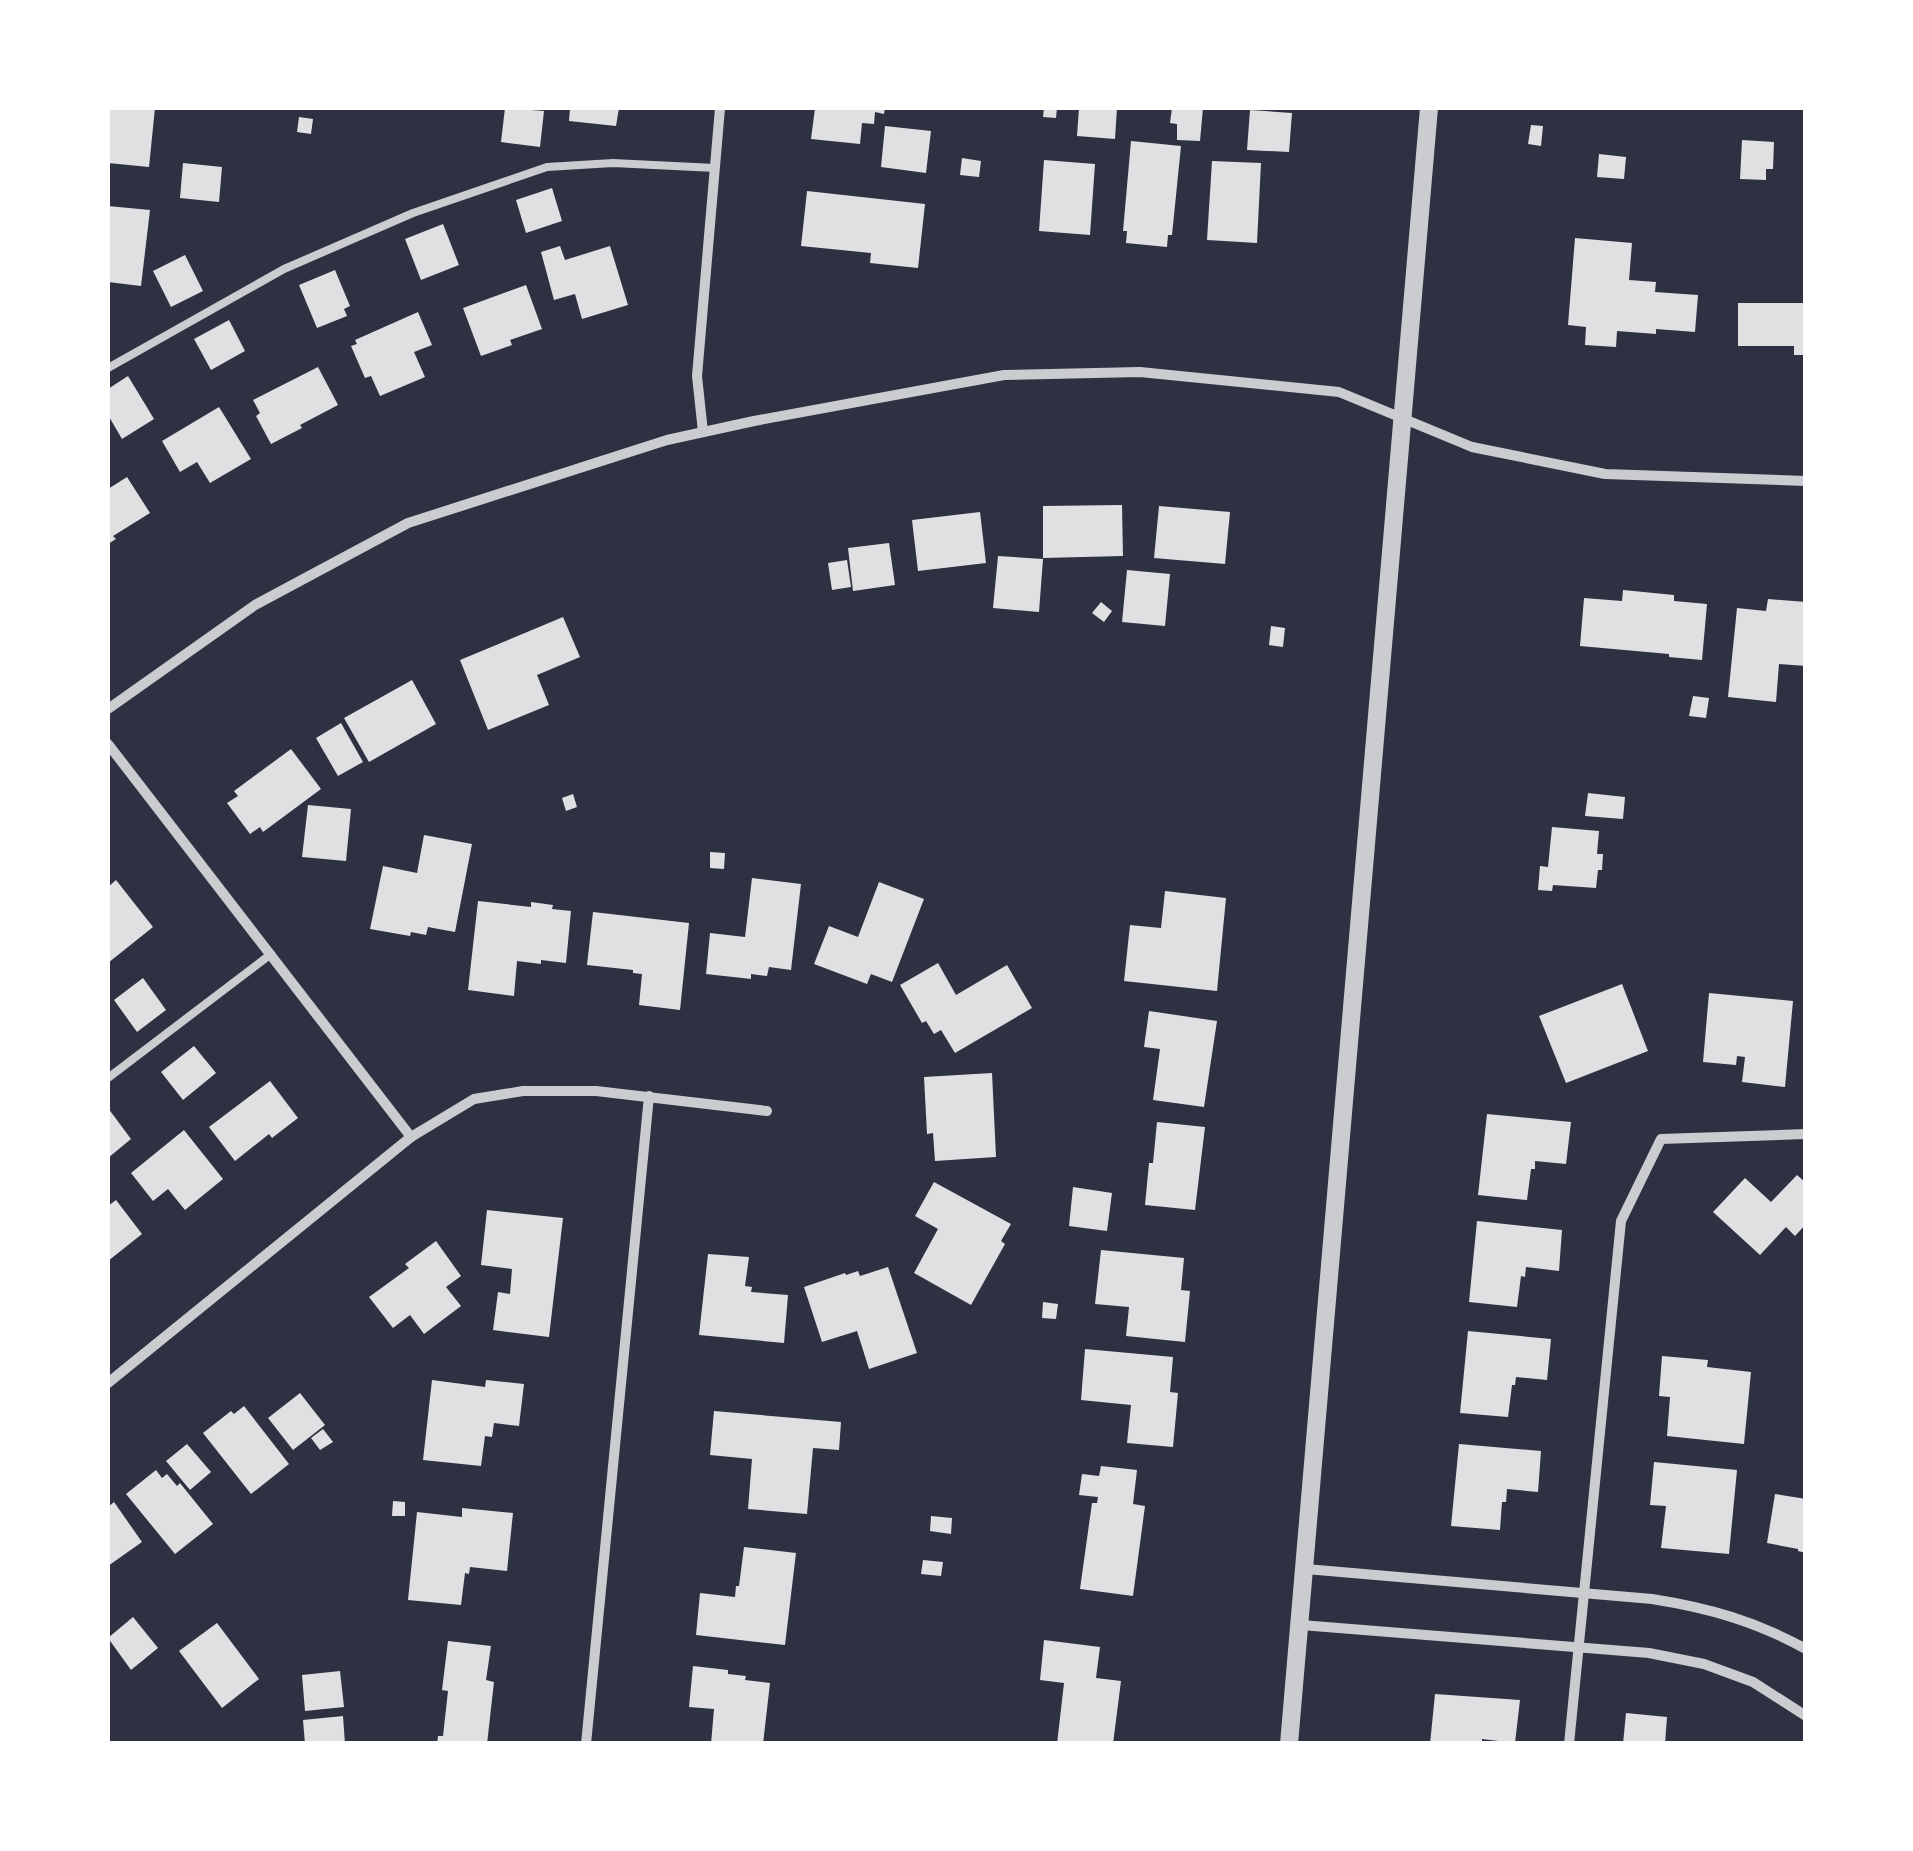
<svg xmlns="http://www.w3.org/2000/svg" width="1913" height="1851" viewBox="0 0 1913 1851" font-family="'IBM Plex Serif',serif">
	<rect width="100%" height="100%" fill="#2d3142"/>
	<g fill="#e0e0e3">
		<path d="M108 108H155L149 167 108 163Z"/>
		<path d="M505 108 544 111 540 147 501 142Z"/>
		<path d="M570 108H619L616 126 569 121Z"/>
		<path d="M815 108H885L884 114 875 112 874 124 862 123 860 144 811 139Z"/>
		<path d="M1044 108H1057L1056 118 1043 117Z"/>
		<path d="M1079 108H1117L1115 139 1077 136Z"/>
		<path d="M1172 108H1203L1200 141 1177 140V124L1170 123Z"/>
		<path d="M1250 110 1292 113 1289 152 1247 150Z"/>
		<path d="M299 117 313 119 311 134 297 132Z"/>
		<path d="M1531 125 1543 126 1541 146 1528 144Z"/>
		<path d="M885 126 931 131 926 173 881 167Z"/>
		<path d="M1742 140 1774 142 1773 169H1766V180L1740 179Z"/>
		<path d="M1131 141 1181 146 1172 235H1168L1167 247 1126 243 1127 231H1123Z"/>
		<path d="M1599 154 1626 157 1624 179 1597 177Z"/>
		<path d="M962 158 981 161 979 177 960 175Z"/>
		<path d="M1044 160 1095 164 1090 235 1039 231Z"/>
		<path d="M1212 161 1261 163 1257 243 1207 240Z"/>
		<path d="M183 163 222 167 219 202 180 198Z"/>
		<path d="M552 188 562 221 526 233 516 200Z"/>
		<path d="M807 191 925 204 918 268 870 263 871 253 801 246Z"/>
		<path d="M108 206 150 210 141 286 108 282Z"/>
		<path d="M443 224 459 265 421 280 405 239Z"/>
		<path d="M1575 238 1632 243 1629 280 1656 282 1655 292 1698 295 1695 332 1656 329V334L1617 331 1616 347 1585 345 1586 327 1568 325Z"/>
		<path d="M560 246 565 260 610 246 628 305 582 319 575 294 554 300 541 252Z"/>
		<path d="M185 255 203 291 171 307 153 271Z"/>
		<path d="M335 270 350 306 344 309 347 316 317 328 299 285Z"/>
		<path d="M526 285 542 329 510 340 512 345 481 356 463 308Z"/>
		<path d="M1738 303H1806V355H1794V346H1738Z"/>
		<path d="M418 312 432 345 414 352 425 377 380 396 371 376 365 378 351 346 357 344 355 340Z"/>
		<path d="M229 320 245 351 211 370 194 339Z"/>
		<path d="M318 367 338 405 300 425 302 428 271 444 256 416 260 413 253 400Z"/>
		<path d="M128 376 154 419 122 439 108 415V389Z"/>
		<path d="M219 407 251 459 210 483 197 462 180 472 162 441Z"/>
		<path d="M127 477 150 513 113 536 116 539 108 544V489Z"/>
		<path d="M1122 505 1123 556 1043 558V506Z"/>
		<path d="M1159 506 1230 512 1225 564 1154 558Z"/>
		<path d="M980 512 986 563 918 571 912 520Z"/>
		<path d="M889 543 895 585 853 591 848 548Z"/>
		<path d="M998 556 1043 559 1039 612 993 608Z"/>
		<path d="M847 560 851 587 832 590 828 563Z"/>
		<path d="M1127 570 1170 574 1165 626 1122 622Z"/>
		<path d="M1623 590 1674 595V601L1707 604 1702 660 1669 657V654L1580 646 1584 598 1622 601Z"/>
		<path d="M1768 599 1806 602V666L1779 664 1776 702 1728 697 1737 608 1766 611Z"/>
		<path d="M1101 602 1112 611 1104 622 1092 613Z"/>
		<path d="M563 617 580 657 537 675 549 705 488 730 460 660Z"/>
		<path d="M1271 626 1285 628 1283 647 1269 645Z"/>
		<path d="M412 680 436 724 369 762 344 718Z"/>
		<path d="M1693 696 1709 698 1706 718 1689 716Z"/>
		<path d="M341 723 363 762 338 776 316 738Z"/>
		<path d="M291 749 321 789 263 832 260 827 250 834 227 803 238 796 234 791Z"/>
		<path d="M1588 793 1625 797 1623 819 1585 816Z"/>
		<path d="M573 794 577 807 566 811 562 798Z"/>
		<path d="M308 805 351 809 346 861 302 857Z"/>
		<path d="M1552 827 1599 831 1597 854H1603L1602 870H1598L1596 888 1553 885 1552 891 1538 890 1540 866 1548 867Z"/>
		<path d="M424 835 472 844 455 932 428 927 426 935 411 932 410 936 370 929 383 866 417 873Z"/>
		<path d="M710 852 725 853 724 869 710 868Z"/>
		<path d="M752 878 801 884 791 970 769 967 767 976 751 974V979L706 974 710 933 745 937Z"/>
		<path d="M116 880 153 927 108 963V887Z"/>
		<path d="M879 882 924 899 892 982 871 974 867 984 814 964 829 926 858 937Z"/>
		<path d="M1165 891 1226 898 1217 991 1124 981 1130 925 1161 928Z"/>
		<path d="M478 901 531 907V902L553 905 552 909 571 911 566 963 541 960V964L517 961 514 996 468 990Z"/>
		<path d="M593 912 689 923 680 1010 639 1005 642 974 633 973V970L587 965Z"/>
		<path d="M938 963 956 995 1007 965 1032 1008 955 1053 941 1030 934 1034 926 1021 922 1023 900 985Z"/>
		<path d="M143 978 166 1010 137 1032 114 1000Z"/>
		<path d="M1622 984 1648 1051 1566 1083 1539 1016Z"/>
		<path d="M1709 993 1793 1001 1785 1087 1742 1082 1745 1057 1737 1056 1736 1065 1703 1062Z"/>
		<path d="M1149 1011 1217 1021 1204 1107 1153 1100 1160 1049 1144 1047Z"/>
		<path d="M194 1046 216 1073 183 1100 161 1072Z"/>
		<path d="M992 1073 996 1157 935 1161 933 1133 927 1134 924 1077Z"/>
		<path d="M270 1081 298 1118 272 1138 269 1134 235 1161 209 1127Z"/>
		<path d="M108 1108 131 1139 108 1158Z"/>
		<path d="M1487 1114 1571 1122 1566 1164 1535 1161V1169H1531L1527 1200 1478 1195Z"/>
		<path d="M1157 1122 1205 1127 1195 1210 1145 1205 1149 1163H1153Z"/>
		<path d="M184 1130 223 1179 185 1210 168 1189 153 1201 131 1173Z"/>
		<path d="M1797 1175 1806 1183V1224L1795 1236 1786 1227 1760 1255 1713 1212 1745 1178 1771 1202Z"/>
		<path d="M934 1182 1011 1224 1001 1241 1005 1244 971 1305 914 1273 938 1229 915 1216Z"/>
		<path d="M1073 1187 1112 1193 1107 1231 1069 1226Z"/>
		<path d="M116 1200 142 1234 108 1261V1206Z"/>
		<path d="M487 1210 563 1218 549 1337 493 1330 498 1292 510 1294 512 1269 481 1265Z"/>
		<path d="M1477 1221 1562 1230 1559 1271 1526 1267 1525 1277 1521 1276 1517 1307 1469 1302Z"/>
		<path d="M436 1241 461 1276 446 1287 461 1306 424 1334 410 1315 393 1328 369 1297 409 1268 405 1264Z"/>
		<path d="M1101 1250 1184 1258 1181 1290 1190 1291 1185 1342 1126 1336 1129 1307 1095 1304Z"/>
		<path d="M708 1254 749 1257 745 1286 752 1287 751 1292 788 1295 784 1343 699 1335Z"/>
		<path d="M888 1267 917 1353 869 1369 857 1331 822 1342 804 1287 845 1273 846 1275 858 1271 860 1276Z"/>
		<path d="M1043 1302 1058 1304 1056 1319 1042 1318Z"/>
		<path d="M1468 1331 1551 1339 1547 1380 1516 1377 1515 1385H1512L1508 1417 1460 1413Z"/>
		<path d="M1085 1349 1173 1357 1170 1392 1178 1393 1173 1447 1127 1443 1131 1405 1081 1400Z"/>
		<path d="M1662 1356 1708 1360 1707 1367 1751 1372 1744 1444 1667 1436 1670 1397 1659 1396Z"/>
		<path d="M432 1380 485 1387 486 1380 524 1384 519 1426 494 1423 492 1437 485 1436 481 1466 423 1460Z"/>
		<path d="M300 1393 325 1425 293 1450 268 1418Z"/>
		<path d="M244 1406 289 1464 251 1494 203 1433 231 1411 234 1414Z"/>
		<path d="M714 1411 841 1422 839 1450 813 1448 807 1514 748 1509 752 1459 710 1455Z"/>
		<path d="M323 1429 333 1442 320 1450 311 1438Z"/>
		<path d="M187 1444 211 1472 190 1490 166 1461Z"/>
		<path d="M1459 1444 1541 1451 1538 1492 1507 1489 1506 1502H1502L1500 1530 1451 1526Z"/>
		<path d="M1654 1462 1737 1470 1729 1554 1661 1548 1666 1506 1650 1505Z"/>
		<path d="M1101 1466 1137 1470 1133 1504 1145 1506 1133 1596 1080 1589 1092 1503H1097L1098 1497 1079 1495 1082 1474 1099 1476Z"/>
		<path d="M156 1470 162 1478 167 1474 177 1486 180 1483 213 1524 175 1554 126 1494Z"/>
		<path d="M1775 1494 1806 1499V1553L1798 1551V1549L1767 1543Z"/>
		<path d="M393 1501 405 1502V1516H392Z"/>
		<path d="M114 1502 142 1542 108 1566V1507Z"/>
		<path d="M462 1508 513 1513 507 1571 470 1567 469 1574 465 1573 461 1605 408 1600 417 1512 462 1517Z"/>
		<path d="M931 1516 952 1518 951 1534 930 1531Z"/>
		<path d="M744 1547 796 1553 785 1645 696 1635 700 1593 735 1597 736 1586H739Z"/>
		<path d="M923 1560 943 1562 941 1576 921 1574Z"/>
		<path d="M133 1617 158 1648 131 1670 108 1638Z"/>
		<path d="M217 1623 259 1679 222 1708 179 1651Z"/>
		<path d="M1044 1640 1100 1647 1096 1678 1121 1681 1113 1744H1057L1064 1683 1040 1680Z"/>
		<path d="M448 1641 491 1646 486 1680 494 1682 487 1744H437L438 1736H443L448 1691 442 1690Z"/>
		<path d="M693 1666 728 1670V1674L746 1676 745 1680 770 1683 763 1744H711L714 1709 689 1707Z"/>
		<path d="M340 1671 344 1707 305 1711 302 1675Z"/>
		<path d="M1435 1694 1520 1700 1515 1743 1482 1739V1744H1430Z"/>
		<path d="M1626 1713 1667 1717 1665 1744H1623Z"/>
		<path d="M343 1716 345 1744H305L303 1720Z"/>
	</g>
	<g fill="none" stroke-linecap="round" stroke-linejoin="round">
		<g stroke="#caccd0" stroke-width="8">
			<path d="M108 368 284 269 413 213 547 167 613 163 715 168"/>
			<path d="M108 1078 271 954"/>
		</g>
		<g stroke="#caccd0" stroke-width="10">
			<path d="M703 432 697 376 720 108"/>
			<path d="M108 709 255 605 408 523 667 440 754 421 1004 375 1140 372 1339 392 1472 447 1605 474 1806 481"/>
			<path d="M108 744 411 1137"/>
			<path d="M108 1383 411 1137 474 1099 523 1091H596L767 1111"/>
			<path d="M1306 1569 1652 1599C1709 1608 1755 1621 1806 1649"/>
			<path d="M1301 1625 1649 1653 1704 1664 1753 1682 1806 1716"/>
			<path d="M586 1744 649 1096"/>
			<path d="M1569 1744 1621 1221 1661 1139 1806 1134"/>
		</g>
		<path stroke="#caccd0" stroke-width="18" d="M1289 1744 1429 108"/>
	</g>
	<rect width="1913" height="1851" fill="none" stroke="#ffffff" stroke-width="220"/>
</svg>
